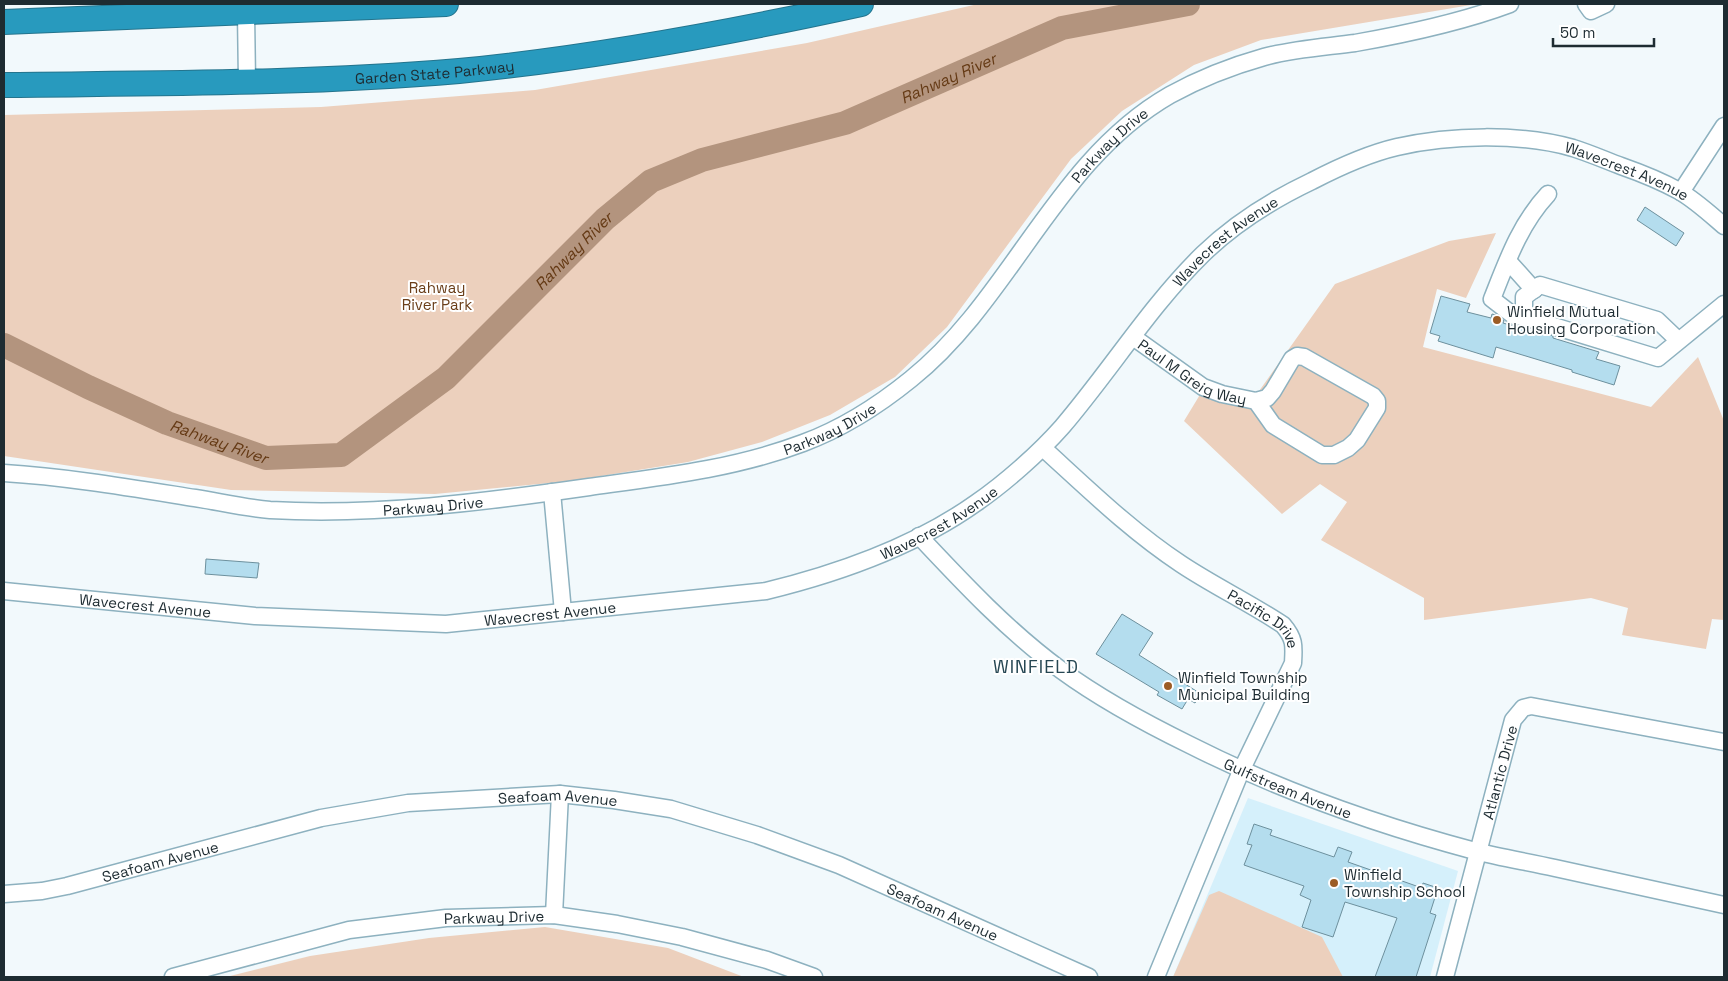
<svg xmlns="http://www.w3.org/2000/svg" width="1728" height="981" viewBox="0 0 1728 981" font-family="'Space Grotesk',sans-serif">
	<rect width="100%" height="100%" fill="#f2f9fc"/>
	<path fill="#d5f0fb" d="M1248 798 1458 871 1430 977H1173Z"/>
	<g fill="#ecd0bd">
		<path d="M978 4H1477L1261 40 1194 65 1122 111 1071 159 947 327 895 377 830 415 762 442 688 462 570 481 435 494 231 490 4 456V115L321 107 535 90 807 43Z"/>
		<path d="M1496 233 1466 298 1437 289 1423 347 1651 407 1698 357 1724 421V620L1712 619 1706 649 1622 635 1628 608 1591 598 1424 620V598L1321 540 1347 502 1320 484 1282 514 1184 421 1201 393 1247 408 1335 284 1449 241Z"/>
		<path d="M1219 891 1322 937 1343 977H1173L1209 895Z"/>
		<path d="M545 927 668 948 744 977H226L310 956 429 938Z"/>
	</g>
	<g fill="none" stroke-linecap="round" stroke-linejoin="round">
		<path stroke="#b3947e" stroke-width="24" id="s1" d="M4 345 88 387 167 423 266 458 341 455 446 378 605 219 651 181 702 160 845 123 1062 28 1188 4"/>
	</g>
	<g fill="#b4ddee" stroke="#6d909d">
		<path d="M1645 207 1684 233 1676 246 1637 220Z"/>
		<path d="M1441 296 1470 304 1467 312 1491 318 1492 314 1496 315 1504 321 1503 323 1533 332 1534 330 1553 336V338L1599 352 1596 359 1620 366 1614 385 1572 372V370L1496 347 1493 358 1438 341 1440 336 1430 333Z"/>
		<path d="M206 559 259 563 257 578 205 574Z"/>
		<path d="M1122 614 1153 633 1139 655 1201 694 1195 703 1188 699 1182 709 1157 695 1159 692 1096 654Z"/>
		<path d="M1254 824 1272 830 1270 835 1334 857 1338 847 1352 852 1348 862 1422 888 1423 883 1438 888 1430 913 1436 915 1416 977H1375L1397 918 1345 902 1333 937 1302 927 1311 900 1300 895 1304 886 1244 865 1252 845 1247 844Z"/>
	</g>
	<g fill="none" stroke-linecap="round" stroke-linejoin="round">
		<g stroke="#8db1bf" stroke-width="19">
			<g id="minor">
				<path d="M136 4 166 6"/>
				<path d="M1586 4 1591 11 1606 4"/>
				<path d="M235 12 246 13 247 82"/>
				<path d="M1681 192 1724 126"/>
				<path d="M1508 261 1534 290"/>
				<path d="M1524 317 1514 316 1492 299C1507 261 1520 224 1548 194"/>
				<path id="s2" d="M1133 337 1203 387 1222 394 1256 401 1267 398 1273 391 1292 359 1297 356 1304 357 1373 396 1377 401V408L1357 440 1348 448 1334 455H1322L1273 425 1256 401"/>
				<path d="M1679 341 1657 320 1540 285 1524 297V317L1658 358 1724 304"/>
				<path id="s3" d="M1043 448C1087 488 1131 531 1181 564 1214 586 1250 603 1283 625 1295 639 1294 646 1293 663L1241 771 1156 977"/>
				<path id="s4" d="M4 473C68 477 132 488 195 498 220 502 245 508 270 510 376 516 484 502 589 487 661 477 734 469 803 443 841 429 879 405 911 379 1012 298 1055 161 1170 95 1199 79 1232 66 1264 57 1293 49 1325 47 1355 43 1406 34 1462 22 1510 4"/>
				<path d="M552 492 563 612"/>
				<path id="s5" d="M919 536C964 584 1008 631 1061 670 1102 700 1145 723 1190 745 1281 791 1377 825 1475 851 1502 858 1529 862 1555 868 1612 880 1668 893 1724 905"/>
				<path id="s6" d="M4 591 255 616 446 624 766 591C840 573 914 547 976 503 1005 483 1039 453 1062 427 1110 371 1150 306 1203 254 1235 223 1272 200 1312 181 1339 167 1367 154 1397 147 1450 135 1520 133 1573 148 1589 153 1605 160 1621 166 1641 173 1661 181 1679 191 1695 200 1710 214 1724 226"/>
				<path id="s7" d="M4 894 42 891 67 886 321 818 408 803 560 794 614 800 671 809 757 835 839 865 1089 977"/>
				<path d="M554 915 560 794"/>
				<path id="s8" d="M173 977 349 930 446 918 554 915 617 924 682 937 767 960 814 977"/>
				<path id="s9" d="M1445 977 1513 720 1523 708 1531 706 1724 742"/>
			</g>
		</g>
		<g stroke="#24748d" stroke-width="26">
			<g id="highway">
				<path d="M4 22 446 4"/>
				<path id="s10" d="M4 85C155 83 307 84 459 71 594 58 728 33 861 4"/>
			</g>
		</g>
		<use href="#minor" stroke="#fff" stroke-width="16"/>
		<use href="#highway" stroke="#289abe" stroke-width="24"/>
	</g>
	<g fill="#9c5c25" stroke="#fff" stroke-width="2">
		<circle cx="1497" cy="320" r="5"/>
		<circle cx="1168" cy="686" r="5"/>
		<circle cx="1334" cy="883" r="5"/>
	</g>
	<g text-anchor="middle" dominant-baseline="central" stroke-width="4" stroke-linejoin="round" paint-order="stroke">
		<g font-size="15" fill="#1e2c32" stroke="#fff">
			<text stroke="none"><textPath href="#s10" startOffset="431">Garden State Parkway</textPath></text>
			<text stroke="none"><textPath href="#s4" startOffset="1242">Parkway Drive</textPath></text>
			<text stroke="none"><textPath href="#s6" startOffset="1792">Wavecrest Avenue</textPath></text>
			<text stroke="none"><textPath href="#s6" startOffset="1358">Wavecrest Avenue</textPath></text>
			<text stroke="none"><textPath href="#s2" startOffset="70">Paul M Greig Way</textPath></text>
			<text stroke="none"><textPath href="#s4" startOffset="838">Parkway Drive</textPath></text>
			<text stroke="none"><textPath href="#s4" startOffset="432">Parkway Drive</textPath></text>
			<text stroke="none"><textPath href="#s6" startOffset="952">Wavecrest Avenue</textPath></text>
			<text stroke="none"><textPath href="#s6" startOffset="142">Wavecrest Avenue</textPath></text>
			<text stroke="none"><textPath href="#s6" startOffset="548">Wavecrest Avenue</textPath></text>
			<text stroke="none"><textPath href="#s3" startOffset="281">Pacific Drive</textPath></text>
			<text stroke="none"><textPath href="#s9" startOffset="212">Atlantic Drive</textPath></text>
			<text stroke="none"><textPath href="#s5" startOffset="452">Gulfstream Avenue</textPath></text>
			<text stroke="none"><textPath href="#s7" startOffset="565">Seafoam Avenue</textPath></text>
			<text stroke="none"><textPath href="#s7" startOffset="160">Seafoam Avenue</textPath></text>
			<text stroke="none"><textPath href="#s7" startOffset="970">Seafoam Avenue</textPath></text>
			<text stroke="none"><textPath href="#s8" startOffset="328">Parkway Drive</textPath></text>
		</g>
		<g font-size="15" fill="#6a3e19" stroke="#fff">
			<text x="437" y="287">Rahway<tspan x="437" dy="17">River Park</tspan></text>
		</g>
		<g font-size="15" fill="#1e2c32" stroke="#fff" text-anchor="start">
			<text x="1507" y="311">Winfield Mutual<tspan x="1507" dy="17">Housing Corporation</tspan></text>
			<text x="1178" y="677">Winfield Township<tspan x="1178" dy="17">Municipal Building</tspan></text>
			<text x="1344" y="874">Winfield<tspan x="1344" dy="17">Township School</tspan></text>
		</g>
		<g font-size="16" font-style="italic" fill="#653a15" stroke="#fff">
			<text stroke="none"><textPath href="#s1" startOffset="1091">Rahway River</textPath></text>
			<text stroke="none"><textPath href="#s1" startOffset="671">Rahway River</textPath></text>
			<text stroke="none"><textPath href="#s1" startOffset="236">Rahway River</textPath></text>
		</g>
		<g font-size="18" letter-spacing="1" fill="#264753" stroke="#fff">
			<text x="1036" y="666">WINFIELD</text>
		</g>
	</g>
	<rect width="1728" height="981" fill="none" stroke="#1e2c32" stroke-width="10"/>
	<path d="M1553 38v8h101v-8" fill="none" stroke="#1e2c32" stroke-width="2.5"/>
	<text x="1560" y="38" font-size="15" fill="#1e2c32" stroke="#ffffff" stroke-width="4" paint-order="stroke">50 m</text>
</svg>
